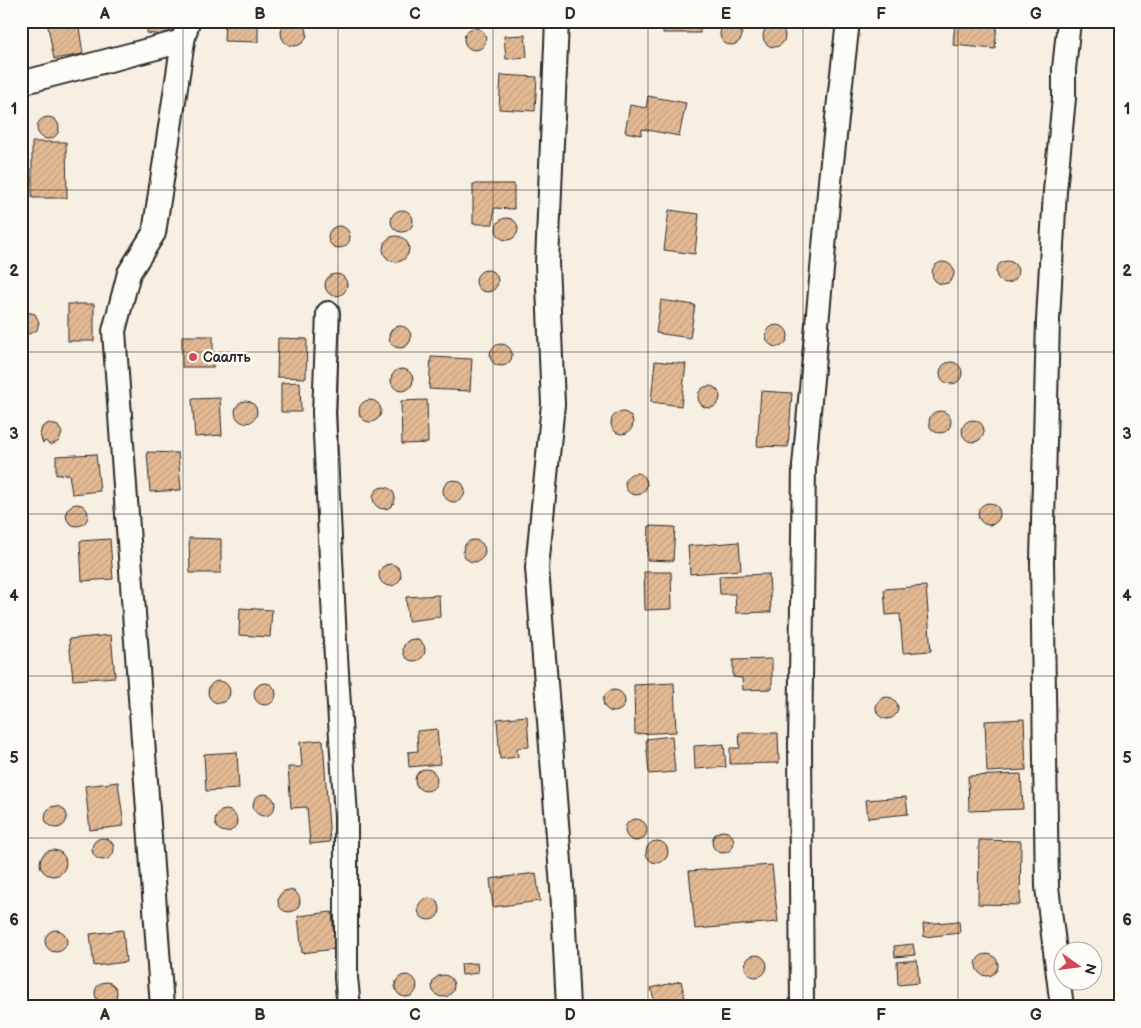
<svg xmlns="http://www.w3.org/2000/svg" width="1141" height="1028" viewBox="0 0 1141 1028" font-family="'Balsamiq Sans',sans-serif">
	<defs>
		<pattern id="building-hatch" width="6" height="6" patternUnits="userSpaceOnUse" patternTransform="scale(1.25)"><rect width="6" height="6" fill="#e4ba94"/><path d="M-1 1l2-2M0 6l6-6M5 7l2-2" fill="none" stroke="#c4a080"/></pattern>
	</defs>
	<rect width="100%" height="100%" fill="#f8efe3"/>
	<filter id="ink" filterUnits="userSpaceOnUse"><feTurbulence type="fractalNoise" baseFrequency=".02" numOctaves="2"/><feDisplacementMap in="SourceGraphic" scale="10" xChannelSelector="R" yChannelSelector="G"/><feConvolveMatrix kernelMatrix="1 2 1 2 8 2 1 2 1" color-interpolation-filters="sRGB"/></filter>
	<g filter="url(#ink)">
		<g fill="url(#building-hatch)" stroke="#2b2b2b">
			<circle cx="294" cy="33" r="13"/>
			<path d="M47 21H78L83 54 54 59Z"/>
			<path d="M148 21H179L177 37 147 33Z"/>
			<path d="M225 21H258V42L224 41Z"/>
			<rect x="663" y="21" width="37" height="12"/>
			<path d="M955 21H997L995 49 953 45Z"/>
			<circle cx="731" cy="34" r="11"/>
			<circle cx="774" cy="36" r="11"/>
			<circle cx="475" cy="39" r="11"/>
			<path d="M525 35 527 57 506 59 504 36Z"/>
			<path d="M501 75 537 77 535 111 499 109Z"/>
			<path d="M648 96 686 103 679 136 642 129 641 135 625 132 630 105 646 108Z"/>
			<circle cx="48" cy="128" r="11"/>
			<path d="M32 142H66L67 198H32Z"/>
			<path d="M473 184H514V209L494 208 493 224H473Z"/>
			<circle cx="402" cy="221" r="11"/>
			<path d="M669 210 699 214 695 254 664 250Z"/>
			<circle cx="507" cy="229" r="11"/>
			<circle cx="339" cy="237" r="11"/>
			<circle cx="396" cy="249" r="13"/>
			<circle cx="1007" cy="272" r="11"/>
			<circle cx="943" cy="273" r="11"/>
			<circle cx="487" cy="281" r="11"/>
			<circle cx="336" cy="285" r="11"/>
			<path d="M661 300 695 305 690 338 656 333Z"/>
			<rect x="68" y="304" width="26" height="37"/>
			<path d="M27 312 35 314 39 322 37 330 29 334 21 332V314Z"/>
			<circle cx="777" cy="336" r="11"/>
			<circle cx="400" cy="337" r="11"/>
			<rect x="182" y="336" width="31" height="31"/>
			<path d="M278 338 307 339 306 378 277 377Z"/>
			<circle cx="501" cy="355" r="11"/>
			<path d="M431 357 472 359 470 391 429 389Z"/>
			<path d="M655 361 686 364 681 406 651 402Z"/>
			<circle cx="951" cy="373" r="11"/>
			<circle cx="402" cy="380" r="11"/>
			<path d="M300 382 301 412H281V383Z"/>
			<circle cx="709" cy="397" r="11"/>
			<path d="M761 391 792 393 788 447 757 446Z"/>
			<path d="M220 398 222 435 195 437 192 399Z"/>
			<circle cx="370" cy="411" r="11"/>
			<path d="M427 400 428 443 402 444 401 401Z"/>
			<circle cx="246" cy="412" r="11"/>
			<circle cx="940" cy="422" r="11"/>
			<circle cx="622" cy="423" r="11"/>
			<circle cx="973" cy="431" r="11"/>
			<path d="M49 423 58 426 62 433 59 441 51 445 45 441 43 443 40 435 42 427Z"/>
			<path d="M147 452 178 453 181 490 150 492Z"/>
			<path d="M96 454 100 491 72 494 69 474 56 475V456Z"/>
			<circle cx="636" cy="484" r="11"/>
			<circle cx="454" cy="491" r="11"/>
			<circle cx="384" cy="498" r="11"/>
			<circle cx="989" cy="514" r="11"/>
			<circle cx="77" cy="515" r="11"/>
			<path d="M649 526 675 527 673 561 647 560Z"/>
			<path d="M189 538 221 539V573H190Z"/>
			<path d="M110 539 113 579 82 581 80 541Z"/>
			<circle cx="474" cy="551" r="11"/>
			<path d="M739 542 741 570 690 574 688 546Z"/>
			<circle cx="390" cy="575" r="11"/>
			<path d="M644 572H671L672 609 645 610Z"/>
			<path d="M769 574 771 612 736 613 735 594H720L719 576Z"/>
			<path d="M926 586 931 651 903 653 900 614 886 615 884 589Z"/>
			<path d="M439 595 440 617 408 621 406 597Z"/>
			<path d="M240 608 272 610 270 637 239 635Z"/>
			<path d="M111 635 115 677 73 680 69 639Z"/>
			<circle cx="414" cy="650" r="11"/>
			<path d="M772 659V689L743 690 742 678 733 677V660Z"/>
			<circle cx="219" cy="692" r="11"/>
			<circle cx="265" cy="694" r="11"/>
			<path d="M674 683 676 732 635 734 634 685Z"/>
			<circle cx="614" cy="701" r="11"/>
			<circle cx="887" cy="708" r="11"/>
			<path d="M527 716 529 747 517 748 518 757 500 759 497 719Z"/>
			<path d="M1024 719 1026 770 987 772 985 721Z"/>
			<path d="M437 729 440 764 409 767 408 752 418 751 417 731Z"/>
			<path d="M739 733H778L779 763 730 764V748H740Z"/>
			<path d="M672 736 675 772 649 774 646 739Z"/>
			<path d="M323 740 330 842 310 844 307 807 291 808 288 767H302L300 742Z"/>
			<path d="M724 744 726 767 695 769 694 746Z"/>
			<path d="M237 752 239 789 206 791 204 754Z"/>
			<circle cx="426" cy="780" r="11"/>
			<path d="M1021 774 1023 809 969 811 968 776Z"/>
			<path d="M118 782 124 826 90 830 85 786Z"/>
			<circle cx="264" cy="805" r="11"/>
			<path d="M906 797 908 814 868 818 866 800Z"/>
			<circle cx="56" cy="817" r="11"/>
			<circle cx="226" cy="821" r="11"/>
			<circle cx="636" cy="830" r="11"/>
			<circle cx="723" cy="842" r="11"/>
			<circle cx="103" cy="849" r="11"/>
			<path d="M979 840 1021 841 1020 905 978 904Z"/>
			<circle cx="657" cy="852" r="11"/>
			<circle cx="53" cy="863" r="13"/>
			<path d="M772 865 778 922 695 929 689 871Z"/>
			<path d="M536 873 540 901 493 907 490 879Z"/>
			<circle cx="289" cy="901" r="11"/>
			<circle cx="429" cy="909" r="11"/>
			<path d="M332 912 335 949 302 953 298 916Z"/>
			<path d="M959 921 960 933 924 937 923 924Z"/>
			<circle cx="56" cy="941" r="11"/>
			<path d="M123 930 126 962 94 966 90 934Z"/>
			<path d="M913 944 915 955 895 957 894 946Z"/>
			<circle cx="987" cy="965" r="11"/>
			<circle cx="756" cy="966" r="11"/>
			<path d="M917 960 919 983 898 985 897 962Z"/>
			<path d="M477 963 478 973 462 975 461 964Z"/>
			<circle cx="443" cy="986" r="11"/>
			<circle cx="406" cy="986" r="11"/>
			<path d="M681 981 687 1007H656L651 988Z"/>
			<circle cx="106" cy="993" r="11"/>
		</g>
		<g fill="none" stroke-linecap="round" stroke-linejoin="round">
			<g stroke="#2b2b2b" stroke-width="26">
				<g id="minor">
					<path d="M557 21 547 263 553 404 537 568 562 887 568 1007"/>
					<path d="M21 83 183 41"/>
					<path d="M328 313 324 413 335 641 346 817V978L349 1007"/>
					<path d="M162 1007 114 331 129 273 154 233 183 41 188 21"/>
					<path d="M802 1007 800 747 804 466 831 171 848 21"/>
					<path d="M1062 1007 1047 887 1042 562 1048 320 1055 191 1064 98V69L1069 21"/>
				</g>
			</g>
			<use href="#minor" stroke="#fdfcf7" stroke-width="22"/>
		</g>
	</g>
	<path fill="none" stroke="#2b2b2b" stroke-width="1" stroke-opacity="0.55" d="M183 21V1007M338 21V1007M493 21V1007M648 21V1007M803 21V1007M958 21V1007M21 190H1120M21 352H1120M21 514H1120M21 676H1120M21 838H1120"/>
	<circle fill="#d1495b" stroke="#fdfcf7" stroke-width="2" cx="193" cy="357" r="5"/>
	<g text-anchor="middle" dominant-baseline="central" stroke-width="5" stroke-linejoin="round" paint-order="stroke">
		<g font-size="14" font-weight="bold" fill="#2b2b2b" stroke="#fdfcf7" text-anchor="start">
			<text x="203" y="357">Саалть</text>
		</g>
	</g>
	<rect width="1141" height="1028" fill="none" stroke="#fdfcf7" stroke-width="55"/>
	<g transform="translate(1078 966) rotate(104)"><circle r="24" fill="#fdfcf7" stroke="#a9a8a5"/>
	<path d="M0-4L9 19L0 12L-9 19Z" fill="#d1495b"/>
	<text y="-8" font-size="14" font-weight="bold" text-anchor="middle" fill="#2b2b2b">N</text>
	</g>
	<rect x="28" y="28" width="1086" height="972" fill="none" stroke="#2b2b2b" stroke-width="2"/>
	<g font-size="16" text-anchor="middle" font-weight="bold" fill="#2b2b2b">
		<text x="105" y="19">A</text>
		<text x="260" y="19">B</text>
		<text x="415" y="19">C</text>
		<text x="570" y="19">D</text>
		<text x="726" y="19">E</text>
		<text x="881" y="19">F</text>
		<text x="1036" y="19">G</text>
		<text x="14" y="114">1</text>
		<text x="1127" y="114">1</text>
		<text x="14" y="276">2</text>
		<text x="1127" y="276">2</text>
		<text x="14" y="439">3</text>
		<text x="1127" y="439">3</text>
		<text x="14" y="601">4</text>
		<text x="1127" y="601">4</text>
		<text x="14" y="763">5</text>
		<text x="1127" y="763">5</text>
		<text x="14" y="925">6</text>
		<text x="1127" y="925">6</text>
		<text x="105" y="1020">A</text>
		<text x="260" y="1020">B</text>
		<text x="415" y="1020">C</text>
		<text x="570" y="1020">D</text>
		<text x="726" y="1020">E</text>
		<text x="881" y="1020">F</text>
		<text x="1036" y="1020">G</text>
	</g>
</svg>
